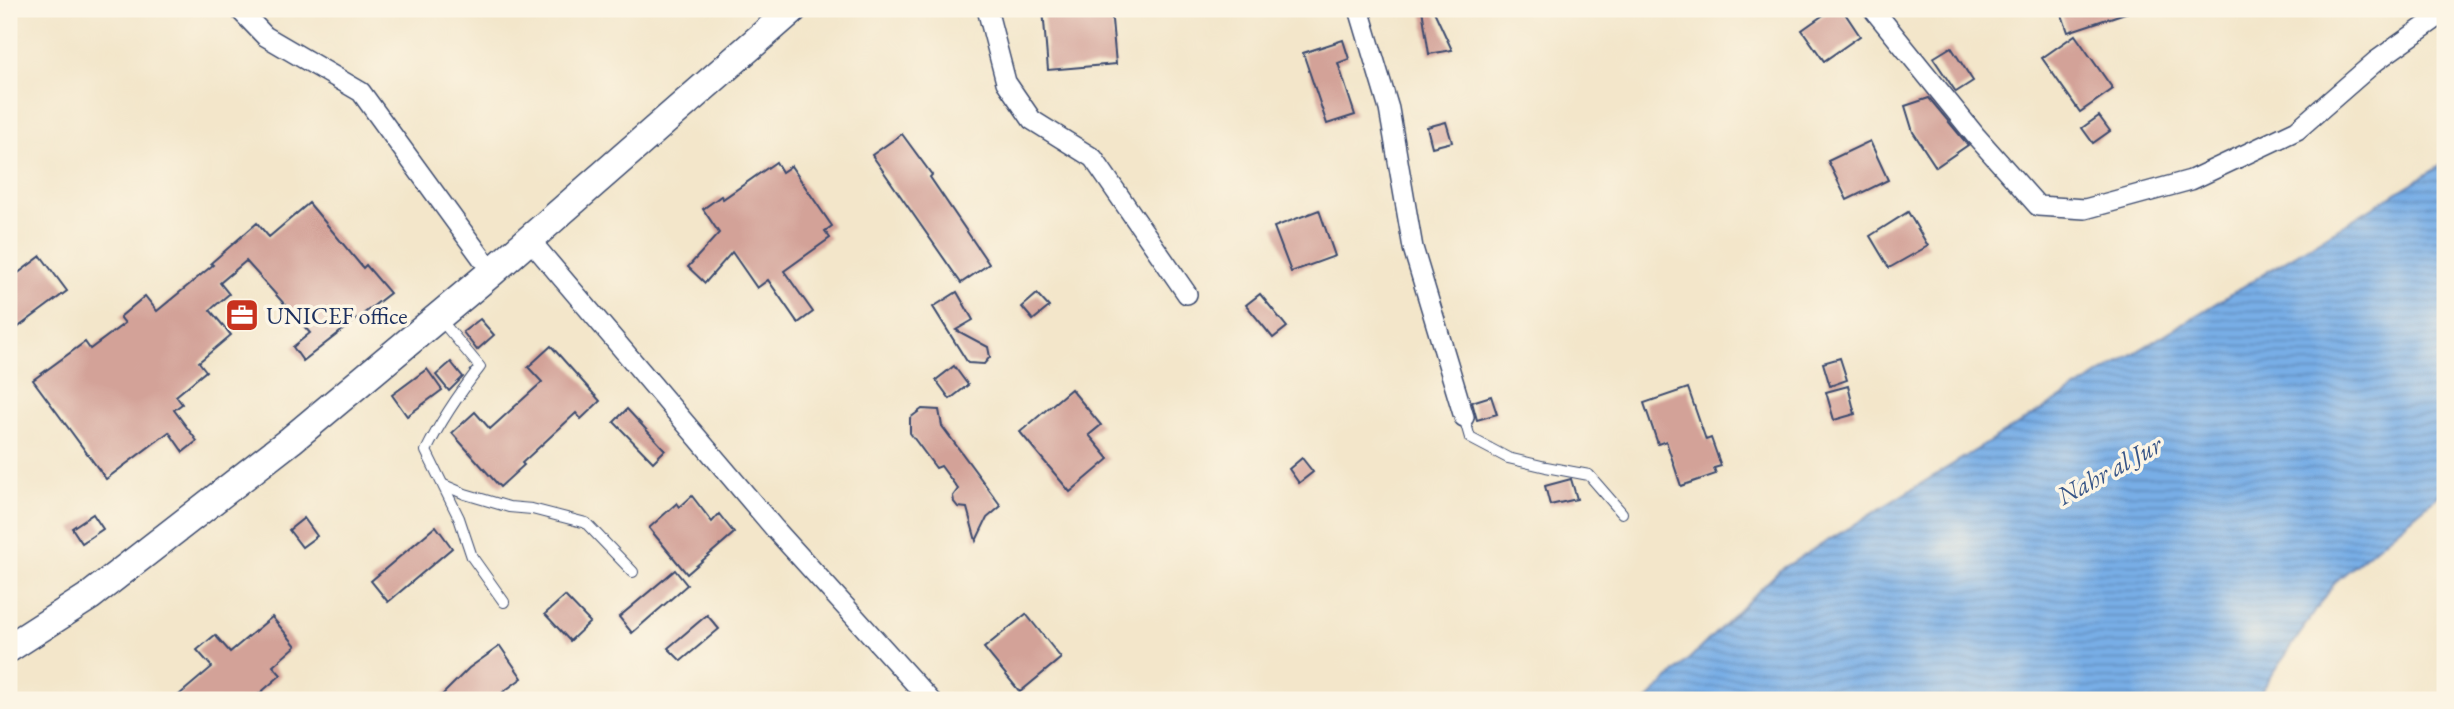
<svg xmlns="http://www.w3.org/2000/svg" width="2454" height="709" viewBox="0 0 2454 709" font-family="'EB Garamond',serif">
	<defs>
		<pattern id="water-rules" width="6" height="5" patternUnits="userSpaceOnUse" patternTransform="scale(1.75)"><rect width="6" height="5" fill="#78aee6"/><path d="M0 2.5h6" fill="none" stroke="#628ebe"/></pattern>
	</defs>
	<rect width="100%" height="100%" fill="#fcf5e5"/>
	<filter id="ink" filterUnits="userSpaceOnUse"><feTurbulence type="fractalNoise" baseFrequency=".0143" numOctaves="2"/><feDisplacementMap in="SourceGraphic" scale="14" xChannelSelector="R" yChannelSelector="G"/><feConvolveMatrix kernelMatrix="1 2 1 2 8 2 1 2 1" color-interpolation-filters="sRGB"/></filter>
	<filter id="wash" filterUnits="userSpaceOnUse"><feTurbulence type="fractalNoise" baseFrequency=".00686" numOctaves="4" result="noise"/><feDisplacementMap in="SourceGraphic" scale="28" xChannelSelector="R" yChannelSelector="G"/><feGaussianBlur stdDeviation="1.57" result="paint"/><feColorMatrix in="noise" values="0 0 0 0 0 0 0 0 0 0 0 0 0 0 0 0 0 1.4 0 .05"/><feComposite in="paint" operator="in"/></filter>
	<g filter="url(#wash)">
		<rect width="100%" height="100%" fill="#f3e6ca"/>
		<path fill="url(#water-rules)" stroke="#4a6ea2" stroke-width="2" d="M2445 163V490L2336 581 2255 700H1647L1780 570Z"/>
		<g id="blocks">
			<g fill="#d3a298">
				<path d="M1043 9H1111L1116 64 1048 70Z"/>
				<path d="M1422 9H1433L1452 50 1429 54Z"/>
				<path d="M1832 9H1842L1860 36 1824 61 1802 30Z"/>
				<path d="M2060 9H2127L2128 12 2068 32Z"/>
				<path d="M2075 35 2113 89 2080 112 2042 58Z"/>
				<path d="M1343 40 1349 59 1338 63 1355 115 1327 124 1303 53Z"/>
				<path d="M1951 47 1973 81 1956 92 1933 58Z"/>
				<path d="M1929 98 1968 145 1936 167 1913 132 1905 106Z"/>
				<path d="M2099 116 2110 131 2093 143 2082 128Z"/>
				<path d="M1446 122 1452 142 1432 147 1427 127Z"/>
				<path d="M902 134 932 175 930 177 989 264 961 283 872 155Z"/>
				<path d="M1870 141 1888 180 1847 200 1828 161Z"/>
				<path d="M776 162 782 172 791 166 832 226 825 231 830 238 784 271 813 312 798 323 768 280 757 288 732 252 705 283 688 267 719 233 703 209 721 196 723 199Z"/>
				<path d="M309 203 363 268 366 265 390 293 303 361 293 347 310 333 246 261 220 283 229 294 210 310 231 335 199 362 206 371 176 396 182 404 174 410 197 441 183 452 169 432 106 479 33 380 85 342 90 349 125 323 120 317 145 296 157 311 213 265 211 263 257 223 269 237Z"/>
				<path d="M1319 210 1335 256 1291 272 1274 227Z"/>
				<path d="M1908 212 1928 246 1889 268 1870 236Z"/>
				<path d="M41 256 67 291 9 334V280Z"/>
				<path d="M957 292 973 320 956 330 988 347 990 357 984 364 968 363 933 307Z"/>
				<path d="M1037 294 1049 307 1033 320 1022 307Z"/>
				<path d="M1260 294 1287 327 1273 338 1246 305Z"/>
				<path d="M480 319 494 335 477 350 463 332Z"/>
				<path d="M551 346 600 401 581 419 576 413 522 463 524 465 500 487 452 433 475 412 490 429 542 382 528 367Z"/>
				<path d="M1840 358 1847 380 1830 386 1823 363Z"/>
				<path d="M451 362 463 377 449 391 436 375Z"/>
				<path d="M954 366 968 385 950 399 936 380Z"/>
				<path d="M427 369 442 390 407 416 392 395Z"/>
				<path d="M1848 386 1855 414 1834 420 1826 392Z"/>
				<path d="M1688 388 1706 440 1711 438 1721 466 1714 468 1716 474 1681 486 1666 441 1658 444 1644 403Z"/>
				<path d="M1071 389 1101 425 1089 435 1109 459 1070 492 1020 432Z"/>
				<path d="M1491 396 1497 414 1477 420 1472 402Z"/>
				<path d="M627 409 665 450 653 462 614 422Z"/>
				<path d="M922 409 939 410 942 426 1001 506 987 518 976 541 967 508 958 507 954 502 953 496 958 489 941 466 936 468 910 433V418Z"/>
				<path d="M1302 458 1313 472 1299 483 1289 469Z"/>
				<path d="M1571 479 1577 499 1550 505 1545 486Z"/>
				<path d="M692 496 712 522 719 514 734 533 687 574 649 528 677 503 680 507Z"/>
				<path d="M93 514 103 529 82 543 72 528Z"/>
				<path d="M304 518 317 536 302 547 289 530Z"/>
				<path d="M436 526 452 548 388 602 371 581Z"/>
				<path d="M675 570 687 585 632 633 619 617Z"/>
				<path d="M565 596 590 622 570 641 545 614Z"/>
				<path d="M1026 614 1061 658 1020 692 984 648Z"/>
				<path d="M707 615 719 629 681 661 668 648Z"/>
				<path d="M272 617 296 646 273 666 281 675 252 700H173L212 667 197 650 215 635 230 652Z"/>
				<path d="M500 646 522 678 503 692 511 700H437L469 668Z"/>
			</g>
		</g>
	</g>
	<g filter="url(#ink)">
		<use href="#blocks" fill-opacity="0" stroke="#3b4a6e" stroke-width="2"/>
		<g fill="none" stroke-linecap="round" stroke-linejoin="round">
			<g stroke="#3b4a6e" stroke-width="12">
				<g id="lane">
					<path d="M440 319 480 367C459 394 441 420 426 451L459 518 472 557 504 602"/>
					<path d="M1464 417 1470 438 1508 458 1546 467 1589 475 1622 513"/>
					<path d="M444 485 465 494 509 507 532 509 586 523 633 572"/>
				</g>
			</g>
			<g stroke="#3b4a6e" stroke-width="22">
				<g id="street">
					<path d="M239 9 265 36 361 92 492 272"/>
					<path d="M987 9 1006 82 1032 120 1093 158 1187 294"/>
					<path d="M1359 9 1389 109 1413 248 1464 417"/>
					<path d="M1873 9 1975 135 2038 206 2085 209 2191 180 2297 130 2376 61 2445 12"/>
					<path d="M529 239 775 529 930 700"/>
				</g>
			</g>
			<g stroke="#3b4a6e" stroke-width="31">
				<path id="secondary" d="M9 648 90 596 291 440 492 272 793 9"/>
			</g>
			<use href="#lane" stroke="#fff" stroke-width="10"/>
			<use href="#street" stroke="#fff" stroke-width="19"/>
			<use href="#secondary" stroke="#fff" stroke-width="28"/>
		</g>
	</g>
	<defs>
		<g id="office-square" transform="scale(1.75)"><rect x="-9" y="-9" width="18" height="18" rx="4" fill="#c8321e" stroke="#fcf5e5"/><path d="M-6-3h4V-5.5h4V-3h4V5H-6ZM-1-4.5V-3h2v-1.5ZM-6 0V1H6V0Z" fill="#fff"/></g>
	</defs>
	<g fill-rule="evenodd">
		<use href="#office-square" x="242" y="315"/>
	</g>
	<g text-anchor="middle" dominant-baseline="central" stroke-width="7" stroke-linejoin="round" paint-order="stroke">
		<g font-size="24" fill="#1b2f5e" stroke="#fcf5e5" text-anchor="start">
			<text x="266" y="315">UNICEF office</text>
		</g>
		<g font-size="26" font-style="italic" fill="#375587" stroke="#fcf5e5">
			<text transform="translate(2109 470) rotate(-29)">Nahr al Jur</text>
		</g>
	</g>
	<rect width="2454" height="709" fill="none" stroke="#fcf5e5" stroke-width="35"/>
</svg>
